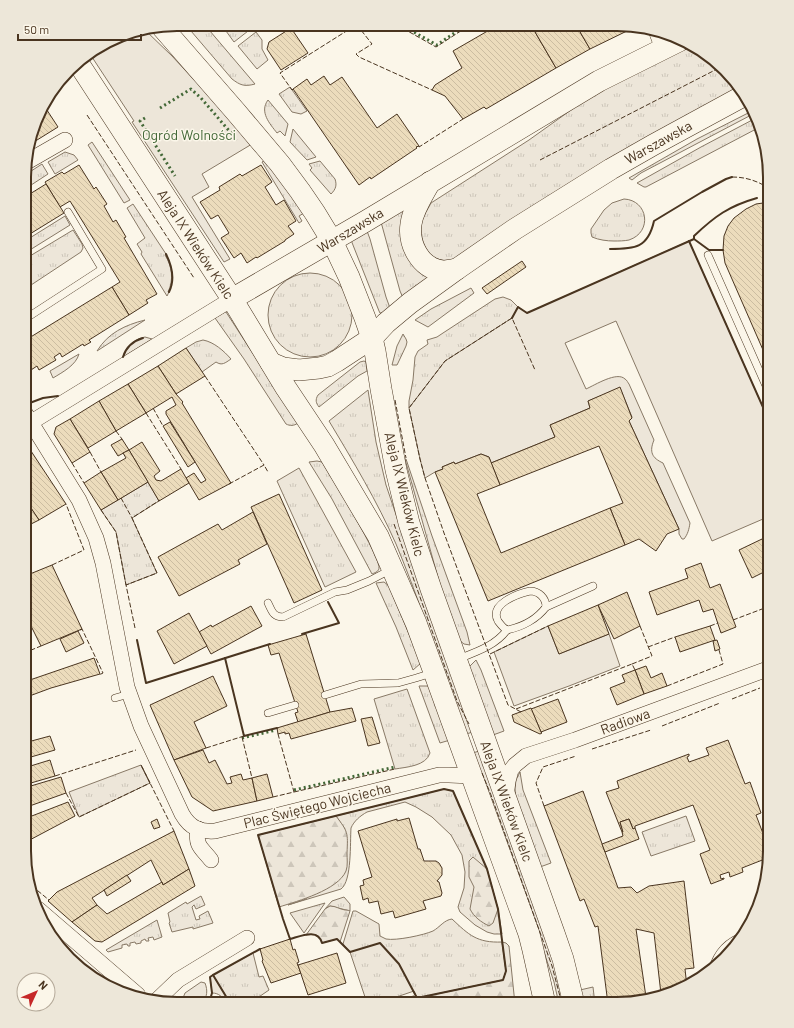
<svg xmlns="http://www.w3.org/2000/svg" width="794" height="1028" viewBox="0 0 794 1028" font-family="Barlow,sans-serif">
	<defs>
		<pattern id="grass-tufts" width="24" height="20" patternUnits="userSpaceOnUse"><rect width="24" height="20" fill="#ede6d9"/><path d="M3 7l-1-3M5 7V3M7 7l1-3M15 17l-1-3M17 17v-4M19 17l1-3" fill="none" stroke="#cdc6ba"/></pattern>
		<pattern id="forest-firs" width="22" height="20" patternUnits="userSpaceOnUse"><rect width="22" height="20" fill="#ede6d9"/><path d="M5 1l3.5 6h-7zM16 11l3.5 6h-7z" fill="#cdc6ba"/></pattern>
		<pattern id="building-back-hatch" width="6" height="6" patternUnits="userSpaceOnUse"><rect width="6" height="6" fill="#ecdcbc"/><path d="M-1 5l2 2M0 0l6 6M5-1l2 2" fill="none" stroke="#ccbda1"/></pattern>
	</defs>
	<rect width="100%" height="100%" fill="#fbf6e9"/>
	<g fill="url(#grass-tufts)" stroke="#887966">
		<path d="M185 24H204L255 84C244 87 240 85 232 79Z"/>
		<path d="M231 24H257L234 42 226 31Z"/>
		<path d="M256 32 262 40V49L268 60 257 69 238 46Z"/>
		<path d="M691 46 702 50 732 76 740 89 454 260C447 261 437 261 431 255 424 248 420 235 421 226 422 217 427 211 431 203L529 140 585 100 663 58Z"/>
		<path d="M290 87 307 111 301 114 292 112 279 94Z"/>
		<path d="M268 100 288 124 285 136 280 131 277 133C270 124 259 112 268 100Z"/>
		<path d="M754 110 755 113 641 173 632 180 629 178 697 139Z"/>
		<path d="M756 118 758 128 646 187H644L637 183 701 147Z"/>
		<path d="M293 129 316 157 307 160 290 142Z"/>
		<path d="M92 142 130 200 124 203 88 145Z"/>
		<path d="M65 152 74 155 78 160 55 174 48 162Z"/>
		<path d="M265 160 304 213 299 216 302 221 299 223 262 162Z"/>
		<path d="M320 161 335 179C337 185 336 189 331 194L310 170 312 168 309 164Z"/>
		<path d="M42 164 48 174 25 189V175Z"/>
		<path d="M624 199C648 200 653 232 629 240 624 241 619 241 614 241 607 241 599 240 592 237L591 233V229L604 210 612 203Z"/>
		<path d="M133 204 166 254 165 255C172 266 174 280 168 292H169L167 296 141 254 142 252 137 244 145 238 127 208Z"/>
		<path d="M407 207 433 276 403 298 400 291 381 222Z"/>
		<path d="M65 216 70 225 25 253V241Z"/>
		<path d="M73 230 82 244 83 248 81 252 25 289V259Z"/>
		<path d="M367 231 370 239 386 297 390 308 383 313H380L379 311 351 240Z"/>
		<circle cx="310" cy="315" r="42"/>
		<path d="M471 288 474 293 428 327 415 320 431 309Z"/>
		<path d="M503 297 511 300 518 307 512 318 446 361 409 408V401L413 380 415 357 418 351 428 344 427 340 437 337 443 333 495 299Z"/>
		<path d="M225 312H226L298 423C294 426 290 426 286 424L244 359 215 318Z"/>
		<path d="M145 320 97 351C108 333 125 325 145 320Z"/>
		<path d="M403 334 406 339 407 342 406 346 398 363 397 365H392L397 346Z"/>
		<path d="M145 337 152 339 123 357C126 347 134 339 145 337Z"/>
		<path d="M203 340C214 342 224 351 231 359 225 363 222 366 216 362L202 372 186 348 196 342Z"/>
		<path d="M79 354C76 365 63 372 53 378L50 371Z"/>
		<path d="M364 361 366 362 367 371 358 376 319 407C316 403 315 400 318 395L360 362Z"/>
		<path d="M368 390 376 442 386 485 416 574 473 732 466 734C453 695 439 656 424 617 415 592 406 568 396 544 377 501 353 461 329 421Z"/>
		<path d="M405 459H406L432 536 467 632 470 645 464 644 459 640 444 599Z"/>
		<path d="M317 461 322 462C330 475 382 559 379 569 378 572 374 573 372 574L332 499 309 462Z"/>
		<path d="M299 468 356 572 325 587 277 481Z"/>
		<path d="M148 482 159 501 132 518 157 573 126 585 116 532 101 510Z"/>
		<path d="M384 582 389 586 421 663 413 670 396 627 376 583Z"/>
		<path d="M476 660 481 670 504 731 493 735 469 667Z"/>
		<path d="M419 686H430L450 740 440 743Z"/>
		<path d="M407 689 430 753C426 766 407 767 395 769L374 699Z"/>
		<path d="M479 751 557 969 565 1004H559L554 982 544 952 527 905 473 753Z"/>
		<path d="M141 765 150 783 79 817 69 792Z"/>
		<path d="M520 772 523 790 551 863 540 867 516 801 515 788 516 780Z"/>
		<path d="M444 789 453 791 487 869 498 909 502 934H494L487 932 475 925 460 912 458 907 464 888 465 872 462 855 451 835 432 817 416 807 405 802 367 812C360 816 354 821 351 828 350 842 352 881 341 889L288 905 306 899 345 829 336 816Z"/>
		<path d="M686 816 695 841 651 856 642 832Z"/>
		<path d="M201 896 205 905 196 909 194 905 192 907 196 920 200 919 199 916 208 911 213 923 193 929V927L172 932 169 923 170 922 168 913 186 902 187 904Z"/>
		<path d="M344 897 350 904V911L330 906 325 909 332 901Z"/>
		<path d="M325 903 304 933 290 913Z"/>
		<path d="M353 911H356L379 924 380 936C382 937 384 938 386 939 396 941 424 935 433 931 440 927 444 920 452 919 469 935 477 943 502 942L506 971 503 980 417 998 414 991 379 1003H367L350 952 343 944Z"/>
		<path d="M157 920 162 937 154 940 153 937 148 938 149 941H146L145 939 141 941V943L136 944 135 942 130 943V946H128L127 944 122 945V948L108 952 106 950Z"/>
		<path d="M253 953 259 977 263 976 269 990 250 1003H230L213 975Z"/>
		<path d="M593 987 595 1004H583L580 990Z"/>
	</g>
	<g fill="url(#forest-firs)" stroke="#887966">
		<path d="M336 816C348 832 348 832 347 853 347 858 348 866 346 871 338 890 298 901 279 907L258 835Z"/>
		<path d="M473 857 487 869 498 909 493 923 489 926C481 922 474 917 470 909L474 887 469 877V861Z"/>
		<path d="M330 906C336 906 339 909 345 910 346 910 348 910 350 911L340 942 337 939 322 943C319 933 315 934 306 935L325 909Z"/>
		<path d="M502 942 506 943 509 946 515 1004 435 1003 432 995 503 980 506 971Z"/>
	</g>
	<g fill="#ede6d9" stroke="#887966">
		<path d="M144 29 172 56 196 82H198L252 144 202 174 209 187 192 197 230 259 224 262 132 122 134 121 90 54 128 32Z"/>
		<path d="M689 241 770 423V516L712 541 616 321 565 343 586 389C595 385 617 371 625 379 627 380 628 383 629 384L654 440C649 452 652 458 663 463L690 523C689 529 688 534 684 539H682L679 534V529L629 421 632 417 620 388 588 401 590 408 550 425 555 437 491 463 489 457 481 454 455 464 454 462 442 467 443 469 435 472 425 478 420 459 409 408 445 361 512 318 518 307 527 313Z"/>
		<path d="M548 626 559 654 609 634 620 666 569 686 514 706 494 652Z"/>
		<path d="M213 975 230 1003H225C223 997 219 993 212 993L210 977Z"/>
		<path d="M201 982 205 983C208 991 207 996 203 1003H181L185 993Z"/>
	</g>
	<g fill="url(#building-back-hatch)" stroke="#4a3520">
		<path d="M498 25H531L556 68 486 109 484 107 463 119 445 96 432 90 435 85 462 68 453 51Z"/>
		<path d="M531 25H563L566 30 576 25 590 49 556 68Z"/>
		<path d="M576 25H634L631 29 590 49Z"/>
		<path d="M291 28 308 53 281 70 267 49 269 42Z"/>
		<path d="M324 76 330 85 342 77 377 128 397 114 419 146 416 147 417 148 371 179 370 177 359 185 293 89 307 79 311 85Z"/>
		<path d="M43 104 58 127 29 145Z"/>
		<path d="M79 165 94 189 96 187 107 204 104 206 113 222 116 220 126 237 124 238 157 294 146 300 148 303 129 315 112 287 120 282 70 201 60 207 45 182 62 172 64 174Z"/>
		<path d="M261 165 272 182 265 187 276 205 284 200 296 221 288 226 294 234 285 240V241L257 258 256 257 247 263 241 253 234 258 221 238 229 233 218 215 211 219 200 202 220 190 219 187 240 174 242 176Z"/>
		<path d="M46 184 64 213 25 237V197Z"/>
		<path d="M763 203H770V366L725 263 723 250 724 236 728 226 734 218 746 209 756 204Z"/>
		<path d="M522 261 526 267 487 294 482 288Z"/>
		<path d="M112 287 129 315 89 340 91 342 84 346 83 344 62 357 60 353 54 357 56 360 39 370 37 366 25 374V339L28 337 29 338Z"/>
		<path d="M186 348 205 376 176 394 158 366Z"/>
		<path d="M158 366 176 394 183 402 182 403 231 483 199 500 186 478 194 473 201 483 206 480 166 414V411L176 405 172 397 146 413 128 384Z"/>
		<path d="M128 384 146 413 116 431 99 401Z"/>
		<path d="M620 387 632 418 629 421 679 529 667 534 656 551 639 539 625 545 610 508 623 503 599 446 500 485 491 463 555 437 550 425 590 408 588 401Z"/>
		<path d="M99 401 116 431 88 448 70 419Z"/>
		<path d="M70 419 90 452 72 463 54 434 56 427Z"/>
		<path d="M170 422 195 462 188 467 163 426Z"/>
		<path d="M122 439 129 450 118 456 111 445Z"/>
		<path d="M142 442 160 471 154 476 156 480 161 481 181 469 189 483 159 501 129 450Z"/>
		<path d="M27 445 66 504 39 520 25 500V447Z"/>
		<path d="M129 450 148 482 118 500 101 472 126 458 123 453Z"/>
		<path d="M481 454 489 457 500 485 477 494 501 553 610 508 625 545 488 601 435 472 443 469 442 467 454 462 455 464Z"/>
		<path d="M101 472 118 500 101 510 84 483Z"/>
		<path d="M279 494 322 590 294 603 251 507Z"/>
		<path d="M31 508 39 520 25 527V511Z"/>
		<path d="M253 512 267 544 238 560 240 564 179 596 158 557 218 524 222 530Z"/>
		<path d="M762 539 770 555V569L752 578 739 550Z"/>
		<path d="M701 563 710 588 720 584 736 627 721 633 713 609 703 612 699 600 657 615 649 592 688 578 685 569Z"/>
		<path d="M52 565 82 629 41 646 24 612 25 576Z"/>
		<path d="M627 592 640 626 614 639 598 605Z"/>
		<path d="M598 605 609 634 559 654 548 626Z"/>
		<path d="M251 606 262 626 211 654 199 632 211 625 212 627Z"/>
		<path d="M189 613 207 646 174 664 157 631Z"/>
		<path d="M710 626 715 640 680 652 675 637Z"/>
		<path d="M78 631 84 643 66 652 60 639Z"/>
		<path d="M306 634 330 712 298 722 295 713 298 712 279 653 271 655 268 645Z"/>
		<path d="M717 640 720 649 715 651 713 641Z"/>
		<path d="M94 658 100 674 51 688 24 698V682Z"/>
		<path d="M646 666 651 678 662 673 667 686 644 694 635 670Z"/>
		<path d="M635 670 644 694 617 705 610 688 625 682 622 675Z"/>
		<path d="M213 676 227 706 194 722 206 748 174 760 150 705Z"/>
		<path d="M558 699 567 722 541 732 531 709Z"/>
		<path d="M352 708 356 721 291 739 289 733 285 734V732L278 734 277 728 330 712Z"/>
		<path d="M531 708 541 732 542 733 540 734 514 722 512 715Z"/>
		<path d="M372 717 380 743 368 746 361 719Z"/>
		<path d="M50 736 55 750 24 759V743Z"/>
		<path d="M728 740 745 784 750 782 761 813 756 815 770 852V857L742 868 743 872 730 877 729 872 720 875 721 879 724 878V879L711 884 700 854 710 850 693 805 635 826V828L633 829 629 819 620 822 623 832H622L606 792 619 788 617 781 689 754V756L687 757 689 762 709 755 706 748Z"/>
		<path d="M203 750 209 763 215 760 227 784 232 783 230 777 241 774 243 780 252 778 257 801 213 811 192 797 174 760Z"/>
		<path d="M50 760 55 776 24 785V768Z"/>
		<path d="M267 774 273 797 257 801 252 778Z"/>
		<path d="M61 777 66 793 24 808V788Z"/>
		<path d="M583 791 618 888 631 887 637 893 649 886 684 881 694 968 685 969 687 987 685 988 661 994 654 933 636 929 646 997 617 1004H608L598 926 595 927 584 899 580 901 544 806Z"/>
		<path d="M68 802 75 816 24 843V819Z"/>
		<path d="M409 818 418 849H420L424 861H436L439 863 442 868V875L437 881 439 882 442 893 441 896 423 901 426 909 395 918 393 911 381 914 378 901 369 903 368 898 363 900 360 886 364 885 363 880 372 877 358 831 397 819V821Z"/>
		<path d="M157 819 160 827 154 829 151 822Z"/>
		<path d="M629 819 633 829 635 828 639 839 605 852 602 844 623 836 622 832H623L620 822Z"/>
		<path d="M174 831 189 869 163 885 151 860 92 898 97 905 72 922 48 901 57 892Z"/>
		<path d="M189 869 195 886 102 942 95 941 72 922 97 905 107 914 162 882 163 885Z"/>
		<path d="M127 875 131 881 107 896 104 890Z"/>
		<path d="M290 939 293 950 295 949 299 962 297 963 301 973 271 983 262 961 263 960 260 949Z"/>
		<path d="M57 944 73 958 71 959 62 952Z"/>
		<path d="M337 953 346 983 308 995 298 965Z"/>
		<path d="M73 958 99 981 92 978 71 959Z"/>
		<path d="M414 996 415 1003H402L401 999Z"/>
	</g>
	<g fill="none" stroke-linecap="round" stroke-linejoin="round">
		<g stroke="#4a3520" stroke-width="8">
			<g id="service">
				<path d="M708 255 770 395"/>
				<path d="M25 319 102 269 68 212"/>
				<path d="M530 591C539 591 546 598 546 607 537 619 522 627 507 630 503 628 501 625 498 621 489 604 517 594 530 591Z"/>
				<path d="M268 603C272 611 273 617 283 617L335 592 347 590 369 581 390 570"/>
				<path d="M546 607 593 586"/>
				<path d="M458 659C476 652 495 646 507 630"/>
				<path d="M325 695 361 684 398 683 416 678 432 673"/>
				<path d="M115 698 129 694"/>
				<path d="M268 713 295 705"/>
				<path d="M712 970C717 953 727 941 744 936"/>
			</g>
		</g>
		<g stroke="#4a3520" stroke-width="16">
			<g id="minor">
				<path d="M657 33 663 49"/>
				<path d="M25 163 65 140"/>
				<path d="M25 413 79 500 96 538 103 563 127 687 141 726 182 814C190 828 200 832 215 831L439 775H449L472 776"/>
				<path d="M25 426 232 299"/>
				<path d="M506 797 508 781 511 770 515 765 526 756 575 740 770 668"/>
				<path d="M198 829C195 847 202 848 211 860"/>
				<path d="M38 909 138 995"/>
				<path d="M155 1002 178 980 247 938"/>
			</g>
		</g>
		<g stroke="#4a3520" stroke-width="22">
			<g id="secondary">
				<path d="M162 27 236 112 280 164 300 191 315 213 332 241 349 277 365 318 372 338 375 351 381 389 396 470 409 523 431 589 554 933 563 959 574 1004"/>
				<path d="M77 61 232 299 286 388 324 445 378 536 416 623 434 672 529 934 533 950 545 1004"/>
				<path d="M430 182C423 195 413 209 411 224 408 244 420 268 442 271 447 271 452 270 457 269"/>
				<path d="M232 299 366 221 599 81 679 41"/>
				<path d="M271 363 283 368 299 370 319 368 328 366 337 361 372 338 386 323 410 303 457 269 515 229 611 169 653 145 745 95"/>
			</g>
		</g>
		<use href="#service" stroke="#fbf6e9" stroke-width="7"/>
		<use href="#minor" stroke="#fbf6e9" stroke-width="15"/>
		<use href="#secondary" stroke="#fbf6e9" stroke-width="21"/>
		<g stroke="#436837" stroke-width="3" stroke-dasharray="2 3" stroke-linecap="butt">
			<path d="M401 25 437 45 466 25"/>
			<path d="M160 108 191 89 201 98 237 140"/>
			<path d="M145 118 140 121 175 176"/>
			<path d="M242 738 276 730"/>
			<path d="M294 790 395 767"/>
		</g>
		<g stroke="#4a3520" stroke-width="1" stroke-dasharray="5 2" stroke-linecap="butt">
			<path d="M357 25 372 44 356 54 359 57 432 90"/>
			<path d="M397 25 436 47 470 25"/>
			<path d="M291 28 295 24"/>
			<path d="M293 89 292 90 280 73 356 25"/>
			<path d="M87 115 194 278"/>
			<path d="M419 146V147L463 119"/>
			<path d="M540 160 721 67"/>
			<path d="M732 177C746 177 758 181 770 189"/>
			<path d="M205 376 264 465"/>
			<path d="M395 400 406 458"/>
			<path d="M153 408 163 426"/>
			<path d="M146 413 181 469"/>
			<path d="M116 431 122 439"/>
			<path d="M90 452 101 472"/>
			<path d="M72 463 84 483"/>
			<path d="M229 484 264 465 268 472"/>
			<path d="M121 498 132 518"/>
			<path d="M101 510 116 532 126 585"/>
			<path d="M394 524 457 701 469 724"/>
			<path d="M52 565 84 550 66 504"/>
			<path d="M733 620 770 606"/>
			<path d="M710 626 718 623"/>
			<path d="M135 628 126 585 157 573 132 518 160 500"/>
			<path d="M80 630 82 629 103 673 99 675"/>
			<path d="M648 647 675 637"/>
			<path d="M24 653 41 646"/>
			<path d="M490 654 548 626"/>
			<path d="M632 664 652 656 640 626"/>
			<path d="M667 686 723 664 719 650"/>
			<path d="M732 699 760 688"/>
			<path d="M516 709 632 664 635 670"/>
			<path d="M521 712 508 705 444 533 425 478 420 459 409 408 445 361 512 318 535 370"/>
			<path d="M662 726 720 703"/>
			<path d="M242 737 252 778"/>
			<path d="M206 748 244 736"/>
			<path d="M592 749 651 730"/>
			<path d="M482 773 491 795 552 966 562 1004"/>
			<path d="M55 776 136 750"/>
			<path d="M294 792 395 769"/>
			<path d="M66 793 79 817 150 783 141 765 174 831"/>
			<path d="M273 797 294 792 278 734"/>
			<path d="M544 806 536 783 543 767 576 756"/>
			<path d="M32 886 49 900"/>
		</g>
		<g stroke="#4a3520" stroke-width="2">
			<path d="M694 239V236C715 216 729 206 757 198"/>
			<path d="M689 241 770 423"/>
			<path d="M610 249C635 249 648 248 654 221L702 192 726 179 732 177"/>
			<path d="M166 254C172 266 175 280 169 292"/>
			<path d="M512 318 518 307 527 313 694 239 709 250H723"/>
			<path d="M123 357C126 347 133 341 143 338"/>
			<path d="M27 404 43 398 58 396"/>
			<path d="M302 634 339 623 328 602"/>
			<path d="M137 640 146 683 270 644"/>
			<path d="M225 658 244 736 277 728"/>
			<path d="M444 789 453 791 487 869 498 909 506 971 503 980 417 998 399 964 380 943 350 952 337 939 322 943C318 928 301 936 290 939L283 919 258 835 400 800Z"/>
			<path d="M209 1003 212 993 210 977 213 975"/>
			<path d="M230 1003 213 975 260 949"/>
		</g>
	</g>
	<g text-anchor="middle" dominant-baseline="central" stroke-width="3" stroke-linejoin="round" paint-order="stroke">
		<g font-size="14" fill="#436837" stroke="#fbf6e9">
			<text x="189" y="134">Ogród Wolności</text>
		</g>
		<g font-size="14" fill="#4a3520" stroke="#fbf6e9">
			<text transform="translate(658 142) rotate(-29)">Warszawska</text>
			<text transform="translate(350 230) rotate(-31)">Warszawska</text>
			<text transform="translate(196 244) rotate(57)">Aleja IX Wieków Kielc</text>
			<text transform="translate(405 494) rotate(76)">Aleja IX Wieków Kielc</text>
			<text transform="translate(625 721) rotate(-20)">Radiowa</text>
			<text transform="translate(507 801) rotate(70)">Aleja IX Wieków Kielc</text>
			<text transform="translate(317 805) rotate(-14)">Plac Świętego Wojciecha</text>
		</g>
	</g>
	<path d="M0 0H794V1028H0ZM177 31H617A146 146 0 0 1 763 177V851A146 146 0 0 1 617 997H177A146 146 0 0 1 31 851V177A146 146 0 0 1 177 31Z" fill="#ede7d9" fill-rule="evenodd"/>
	<path fill="none" stroke="#4a3520" stroke-width="2" d="M177 31H617A146 146 0 0 1 763 177V851A146 146 0 0 1 617 997H177A146 146 0 0 1 31 851V177A146 146 0 0 1 177 31Z"/>
	<g transform="translate(36 992) rotate(46)"><circle r="19" fill="#fbf6e9" stroke="#b4a999"/>
	<path d="M0-3L7 15L0 10L-7 15Z" fill="#c62828"/>
	<text y="-6" font-size="11" font-weight="bold" text-anchor="middle" fill="#4a3520">N</text>
	</g>
	<path d="M18 34v6h123v-6" fill="none" stroke="#4a3520" stroke-width="2"/>
	<text x="24" y="34" font-size="12" fill="#4a3520" stroke="#fbf6e9" stroke-width="3" paint-order="stroke">50 m</text>
</svg>
